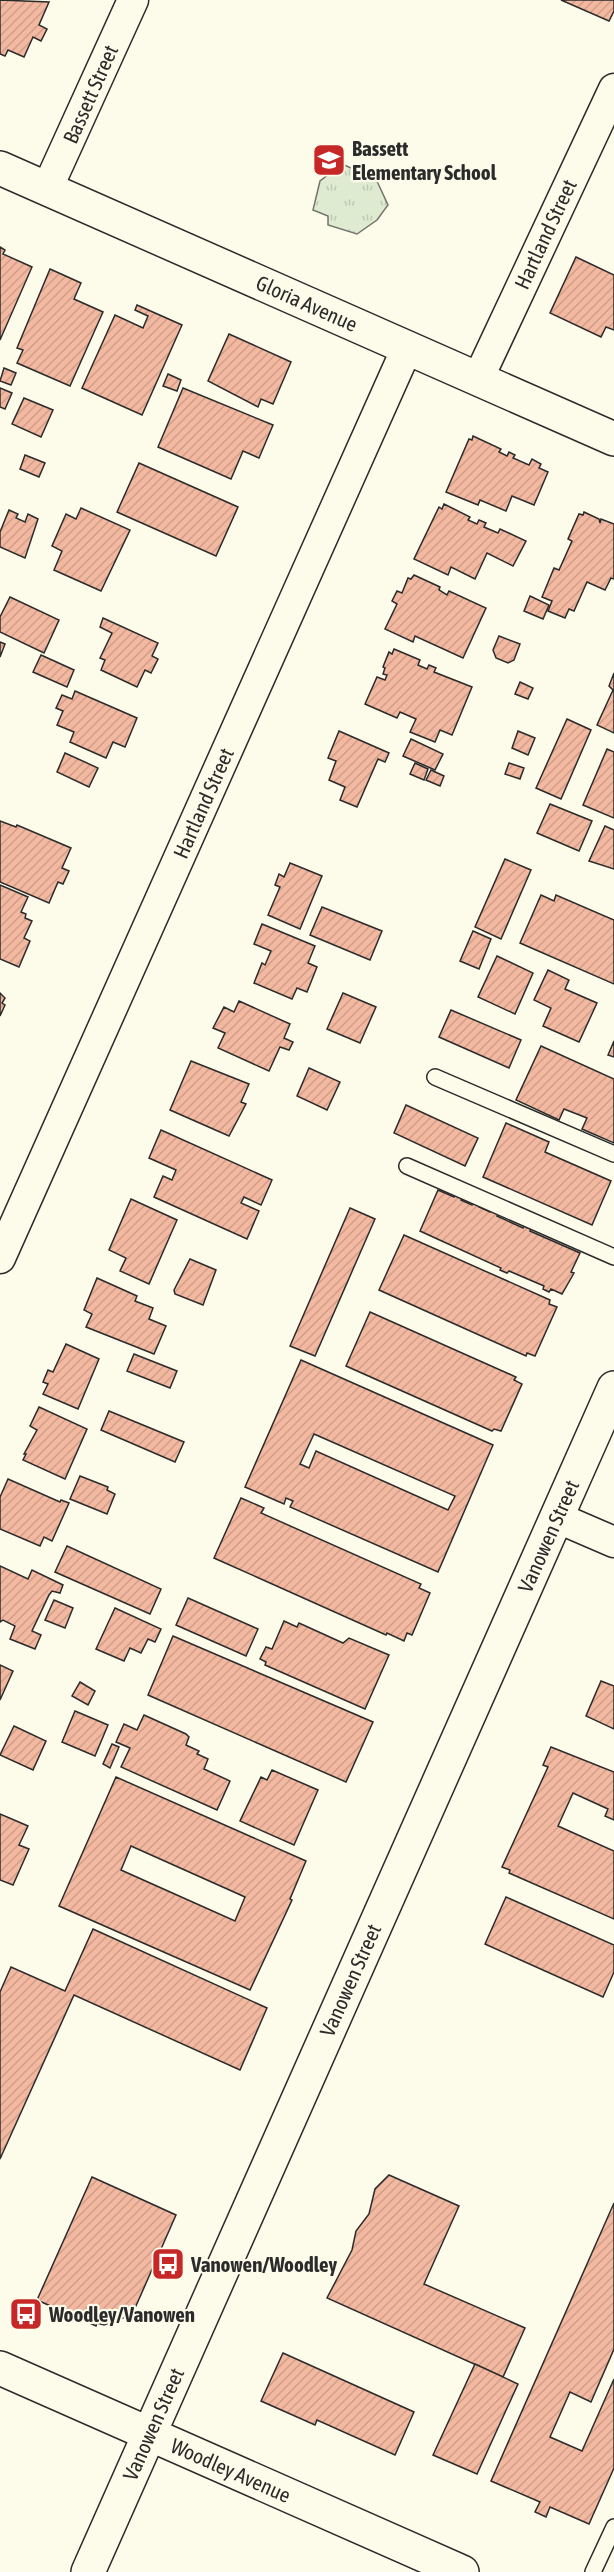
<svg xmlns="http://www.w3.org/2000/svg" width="614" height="2572" viewBox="0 0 614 2572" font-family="'Asap Condensed',sans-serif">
	<defs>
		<pattern id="park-tufts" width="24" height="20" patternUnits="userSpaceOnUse" patternTransform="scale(1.5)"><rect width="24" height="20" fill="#deebd1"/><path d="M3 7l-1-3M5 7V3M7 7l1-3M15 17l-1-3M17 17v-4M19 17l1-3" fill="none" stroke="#bfcab4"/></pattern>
		<pattern id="building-hatch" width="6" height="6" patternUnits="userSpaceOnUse" patternTransform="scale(1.5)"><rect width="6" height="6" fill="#f2b8a0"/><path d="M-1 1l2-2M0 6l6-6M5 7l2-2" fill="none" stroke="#d09e8a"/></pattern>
	</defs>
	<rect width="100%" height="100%" fill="#fdfbea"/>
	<path fill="url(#park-tufts)" stroke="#74746e" stroke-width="1.5" d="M342 164 376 179 388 205 377 220 357 234 328 225V216L313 210 320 181Z"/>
	<g fill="url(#building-hatch)" stroke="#2b2b2b" stroke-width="1.5" fill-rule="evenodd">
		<path d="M0 0 49 2 39 25 47 29 41 41 33 37 24 57 8 50 5 56 0 54Z"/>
		<path d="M561 0H614V11L609 21Z"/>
		<path d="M0 247 5 250 3 254 32 267 0 340Z"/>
		<path d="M576 257 614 275V330L606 327 601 337 550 313Z"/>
		<path d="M50 269 81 283 74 299 103 312 70 386 17 363 23 350 17 348Z"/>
		<path d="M137 305 182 325 142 415 82 388 115 315 143 328 148 316 135 310Z"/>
		<path d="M229 334 291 362 273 404 261 399 258 407 208 381Z"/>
		<path d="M4 368 16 373 11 385 0 381Z"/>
		<path d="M168 374 181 380 177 391 163 386Z"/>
		<path d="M0 388 12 393 5 409 0 407Z"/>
		<path d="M183 388 273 425 259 458 243 451 231 479 158 447Z"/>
		<path d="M24 398 53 410 41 437 12 424Z"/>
		<path d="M473 436 501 449 499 452 507 456 509 452 515 455 513 458 529 465 532 459 541 464 539 468 548 472 534 505 512 496 506 511 480 500 478 505 446 492 469 439 472 440Z"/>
		<path d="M25 455 45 463 39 477 20 469Z"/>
		<path d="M139 463 238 507 216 556 117 512Z"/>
		<path d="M444 504 470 517 468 520 477 524 479 520 486 523 484 527 498 533 500 529 526 541 513 566 487 553 475 579 451 567 448 575 414 559 439 507 442 509Z"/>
		<path d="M81 508 130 530 101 591 54 570 62 551 52 546 66 514 76 519Z"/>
		<path d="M9 510 18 514 16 518 25 522 28 514 38 519 25 558 0 547V532Z"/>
		<path d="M584 512 599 519 600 523 601 519 614 524V579L611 578 605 590 587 582 574 611 569 609 565 618 548 611 552 601 542 597 554 568 559 570 572 541 568 539 579 514 583 515Z"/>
		<path d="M414 575 440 587 439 590 447 595 449 591 486 608 463 658 415 636 413 642 385 629 397 604 392 601 397 591 402 593 408 578 411 579Z"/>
		<path d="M530 596 549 605 543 619 524 611Z"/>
		<path d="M10 597 59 620 44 653 0 632V617Z"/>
		<path d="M103 618 158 643 152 656 158 659 151 673 145 670 137 687 101 670 105 660 100 658 112 633 100 627Z"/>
		<path d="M499 636 520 644 514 660 508 663 496 658 493 650Z"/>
		<path d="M0 642 5 644 0 657Z"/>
		<path d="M394 649 420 660 418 665 427 669 429 665 436 668 434 672 472 687 452 735 440 730 435 742 410 732 416 719 400 712 397 718 365 704 377 677 385 680 387 675 383 674 385 668 383 667 389 652 392 654Z"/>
		<path d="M41 655 74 670 67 687 33 672Z"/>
		<path d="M614 673V733L597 725 613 690 609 686Z"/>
		<path d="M520 682 533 688 528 699 515 694Z"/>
		<path d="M75 691 137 718 125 747 113 742 106 758 70 742 74 732 57 725 63 711 56 708 62 695 72 699Z"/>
		<path d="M567 719 591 730 561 799 536 788Z"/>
		<path d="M339 731 389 753 385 762 378 759 357 807 340 800 345 787 329 780 336 761 328 758Z"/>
		<path d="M518 731 535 738 528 755 512 748Z"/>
		<path d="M411 739 443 754 435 770 403 756Z"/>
		<path d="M607 749 614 752V818L583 805Z"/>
		<path d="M65 753 98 768 89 787 57 772Z"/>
		<path d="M415 763 428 769 424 780 410 774Z"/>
		<path d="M509 763 524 768 520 779 505 774Z"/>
		<path d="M431 770 444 776 440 786 426 780Z"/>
		<path d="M550 804 592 821 579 851 537 833Z"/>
		<path d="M0 821 16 827 17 825 71 848 62 868 69 871 63 884 58 882 49 903 0 882Z"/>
		<path d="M605 826 614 830V869L589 861Z"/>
		<path d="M505 859 531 870 501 939 475 927Z"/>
		<path d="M290 863 322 876 300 929 268 915 280 887 275 885 279 874 284 877Z"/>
		<path d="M0 885 28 897 21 912 26 914 25 918 32 921 24 938 30 941 19 967 0 959Z"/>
		<path d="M541 895 554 901 556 895 614 920V984L520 943Z"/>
		<path d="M322 907 382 931 370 960 310 935Z"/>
		<path d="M262 924 315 946 308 963 317 967 307 992 297 988 292 999 254 983 262 963 265 965 271 951 254 944Z"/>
		<path d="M473 931 491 939 479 969 460 961Z"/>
		<path d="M497 956 533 973 515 1014 478 997Z"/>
		<path d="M548 970 569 980 565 989 597 1003 579 1042 543 1026 551 1008 534 1000Z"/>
		<path d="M0 993 5 998 2 1003 5 1005 0 1016Z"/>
		<path d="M343 993 376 1007 360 1043 327 1029Z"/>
		<path d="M239 1001 290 1024 284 1038 293 1042 289 1050 280 1047 269 1071 218 1048 225 1033 213 1028 224 1007 234 1012Z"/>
		<path d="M451 1010 521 1040 509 1068 439 1037Z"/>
		<path d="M614 1041V1057L608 1055Z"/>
		<path d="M541 1046 614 1079V1143L582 1129 587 1118 564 1109 559 1120 516 1100Z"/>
		<path d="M191 1061 249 1084 241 1102 246 1104 229 1136 170 1110Z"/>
		<path d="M309 1068 340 1082 327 1110 297 1096Z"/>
		<path d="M406 1105 478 1138 465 1166 394 1133Z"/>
		<path d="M506 1123 549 1142 545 1152 611 1181 592 1225 483 1177Z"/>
		<path d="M161 1130 272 1180 261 1205 244 1197 241 1203 259 1211 247 1239 154 1197 163 1176 172 1180 176 1170 149 1158Z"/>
		<path d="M438 1190 454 1197 456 1191 463 1194 461 1200 472 1205 474 1200 481 1203 479 1207 490 1212 492 1207 499 1210 497 1216 523 1228 525 1222 532 1226 530 1231 580 1253 571 1272 574 1273 562 1294 551 1289 549 1292 543 1289 544 1286 509 1271 507 1273 500 1270 501 1268 420 1231Z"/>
		<path d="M131 1199 177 1220 149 1284 120 1271 126 1258 109 1250Z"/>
		<path d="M350 1208 375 1219 315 1356 290 1346Z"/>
		<path d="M404 1235 550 1300 549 1304 557 1307 535 1356 527 1353 526 1356 379 1290Z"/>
		<path d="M190 1259 216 1270 203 1305 175 1294 174 1290Z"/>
		<path d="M97 1278 137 1296 135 1301 153 1308 149 1319 166 1326 154 1354 86 1327 92 1314 84 1310Z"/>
		<path d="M370 1312 516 1377 514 1380 522 1384 501 1431 494 1429 492 1431 346 1366Z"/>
		<path d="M66 1344 99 1359 78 1409 43 1394 48 1384 43 1382 48 1370 53 1372Z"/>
		<path d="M134 1354 177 1371 170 1388 127 1371Z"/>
		<path d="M301 1360 493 1445 438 1572 290 1507 293 1501 286 1498 284 1504 245 1487ZM314 1434 455 1496 448 1510 316 1451 309 1468 300 1464Z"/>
		<path d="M39 1407 87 1429 65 1479 23 1460 26 1454H24L37 1430 30 1426Z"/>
		<path d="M109 1411 184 1442 175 1462 101 1430Z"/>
		<path d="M80 1476 108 1487 107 1490 115 1494 107 1514 70 1499Z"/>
		<path d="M8 1479 60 1502 61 1500 69 1503 52 1541 44 1537 40 1546 0 1529V1497Z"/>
		<path d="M241 1498 264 1508 261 1513 421 1584 419 1588 430 1593 412 1635 407 1633 404 1641 387 1633 386 1635 214 1558Z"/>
		<path d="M67 1546 161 1589 150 1614 55 1572Z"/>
		<path d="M0 1566 28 1579 32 1570 63 1585 60 1593 52 1591 49 1595 32 1631 41 1635 35 1649 10 1639 15 1626 3 1620 0 1622Z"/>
		<path d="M188 1598 258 1629 246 1656 176 1625Z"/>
		<path d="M54 1600 73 1608 65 1628 45 1620Z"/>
		<path d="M115 1608 161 1629 155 1642 148 1639 141 1653 130 1648 124 1661 96 1649Z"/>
		<path d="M284 1621 297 1627 299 1623 343 1643 349 1638 389 1655 365 1709 265 1665 266 1662 260 1659 266 1647 272 1649Z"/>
		<path d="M173 1636 373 1722 346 1782 148 1695Z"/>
		<path d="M0 1665 13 1671 0 1700Z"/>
		<path d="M601 1681 614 1686V1729L586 1716Z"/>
		<path d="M80 1682 95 1691 88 1705 72 1696Z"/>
		<path d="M75 1711 108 1725 95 1756 62 1742Z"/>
		<path d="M144 1715 186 1734 189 1737 186 1745 199 1751 197 1754 208 1759 204 1769 230 1781 217 1810 121 1767 130 1748 116 1742 124 1724 137 1730Z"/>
		<path d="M14 1726 46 1741 33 1770 0 1755Z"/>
		<path d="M112 1744 119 1747 110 1768 103 1764Z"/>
		<path d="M551 1747 614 1772V1820L605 1816 608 1809 573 1793 558 1826 614 1851V1919L509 1873 510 1870 502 1867 548 1767 543 1765Z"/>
		<path d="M272 1770 318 1790 294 1845 240 1821 261 1777 267 1780Z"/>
		<path d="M116 1777 306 1861 290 1899 292 1900 250 1990 59 1906ZM131 1846 245 1897 235 1921 121 1870Z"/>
		<path d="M0 1814 28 1826 19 1845 29 1849 13 1885 0 1880Z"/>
		<path d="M506 1897 614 1945V1972L603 1997 485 1944Z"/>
		<path d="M93 1929 267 2008 240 2070 74 1995 0 2159V1992L11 1967 65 1991Z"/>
		<path d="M389 2175 459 2206 424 2284 525 2328 503 2377 327 2298 352 2250 356 2231 369 2214 375 2189Z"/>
		<path d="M92 2177 176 2215 132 2315 104 2325 97 2323 96 2326 37 2300Z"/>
		<path d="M614 2203V2349L591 2402 570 2392 550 2437 582 2451 614 2379V2468L589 2524 550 2507 546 2517 535 2512 540 2502 491 2481Z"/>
		<path d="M283 2353 414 2412 395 2455 317 2420 315 2425 261 2401Z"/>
		<path d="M475 2364 518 2384 477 2474 433 2455Z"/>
	</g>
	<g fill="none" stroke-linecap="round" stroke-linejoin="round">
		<g stroke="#2b2b2b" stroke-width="18">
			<g id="service">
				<path d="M435 1077 614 1154"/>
				<path d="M407 1166 614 1257"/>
				<path d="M593 2572 614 2527"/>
			</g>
		</g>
		<g stroke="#2b2b2b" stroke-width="33">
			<g id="minor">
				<path d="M47 189 133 0"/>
				<path d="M478 379 614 89"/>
				<path d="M0 1258 407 348"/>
				<path d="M556 1517 614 1542"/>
			</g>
		</g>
		<g stroke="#2b2b2b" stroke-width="36">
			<path id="tertiary" d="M0 168 614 439"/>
		</g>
		<g stroke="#2b2b2b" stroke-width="36">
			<path id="secondary" d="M88 2572 614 1388"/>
		</g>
		<g stroke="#2b2b2b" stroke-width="36">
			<path id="primary" d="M0 2368 462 2572"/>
		</g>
		<use href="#service" stroke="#fdfbea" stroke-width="15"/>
		<use href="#minor" stroke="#fdfbea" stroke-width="30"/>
		<use href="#tertiary" stroke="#fdfbea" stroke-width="33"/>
		<use href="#secondary" stroke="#fdfbea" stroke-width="33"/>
		<use href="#primary" stroke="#fdfbea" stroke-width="33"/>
	</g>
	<defs>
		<g id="school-square" transform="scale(1.725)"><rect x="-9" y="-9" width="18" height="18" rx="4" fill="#c62828" stroke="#fdfbea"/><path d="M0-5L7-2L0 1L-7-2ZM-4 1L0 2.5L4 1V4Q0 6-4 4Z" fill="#fff"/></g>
		<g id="bus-square" transform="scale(1.725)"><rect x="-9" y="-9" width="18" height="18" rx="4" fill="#c62828" stroke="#fdfbea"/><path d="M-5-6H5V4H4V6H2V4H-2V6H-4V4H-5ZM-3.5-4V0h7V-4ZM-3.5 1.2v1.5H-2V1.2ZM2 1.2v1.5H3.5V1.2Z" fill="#fff"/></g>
	</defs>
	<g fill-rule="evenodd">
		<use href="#school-square" x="329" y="160"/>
		<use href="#bus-square" x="168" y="2264"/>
		<use href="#bus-square" x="26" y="2314"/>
	</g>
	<g text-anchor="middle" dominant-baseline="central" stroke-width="4.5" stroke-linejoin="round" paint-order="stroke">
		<g font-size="21" fill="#2b2b2b" stroke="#fdfbea">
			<text transform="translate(90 94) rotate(-66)">Bassett Street</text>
			<text transform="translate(545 234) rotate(-65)">Hartland Street</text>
			<text transform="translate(307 303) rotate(24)">Gloria Avenue</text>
			<text transform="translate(203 803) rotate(-66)">Hartland Street</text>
			<text transform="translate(548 1536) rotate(-66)">Vanowen Street</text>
			<text transform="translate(350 1980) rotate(-66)">Vanowen Street</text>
			<text transform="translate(153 2424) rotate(-66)">Vanowen Street</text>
			<text transform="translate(231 2470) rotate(24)">Woodley Avenue</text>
		</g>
		<g font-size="21" font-weight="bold" fill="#2b2b2b" stroke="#fdfbea" text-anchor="start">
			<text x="352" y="148">Bassett<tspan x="352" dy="24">Elementary School</tspan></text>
			<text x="191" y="2264">Vanowen/Woodley</text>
			<text x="49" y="2314">Woodley/Vanowen</text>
		</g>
	</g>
</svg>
